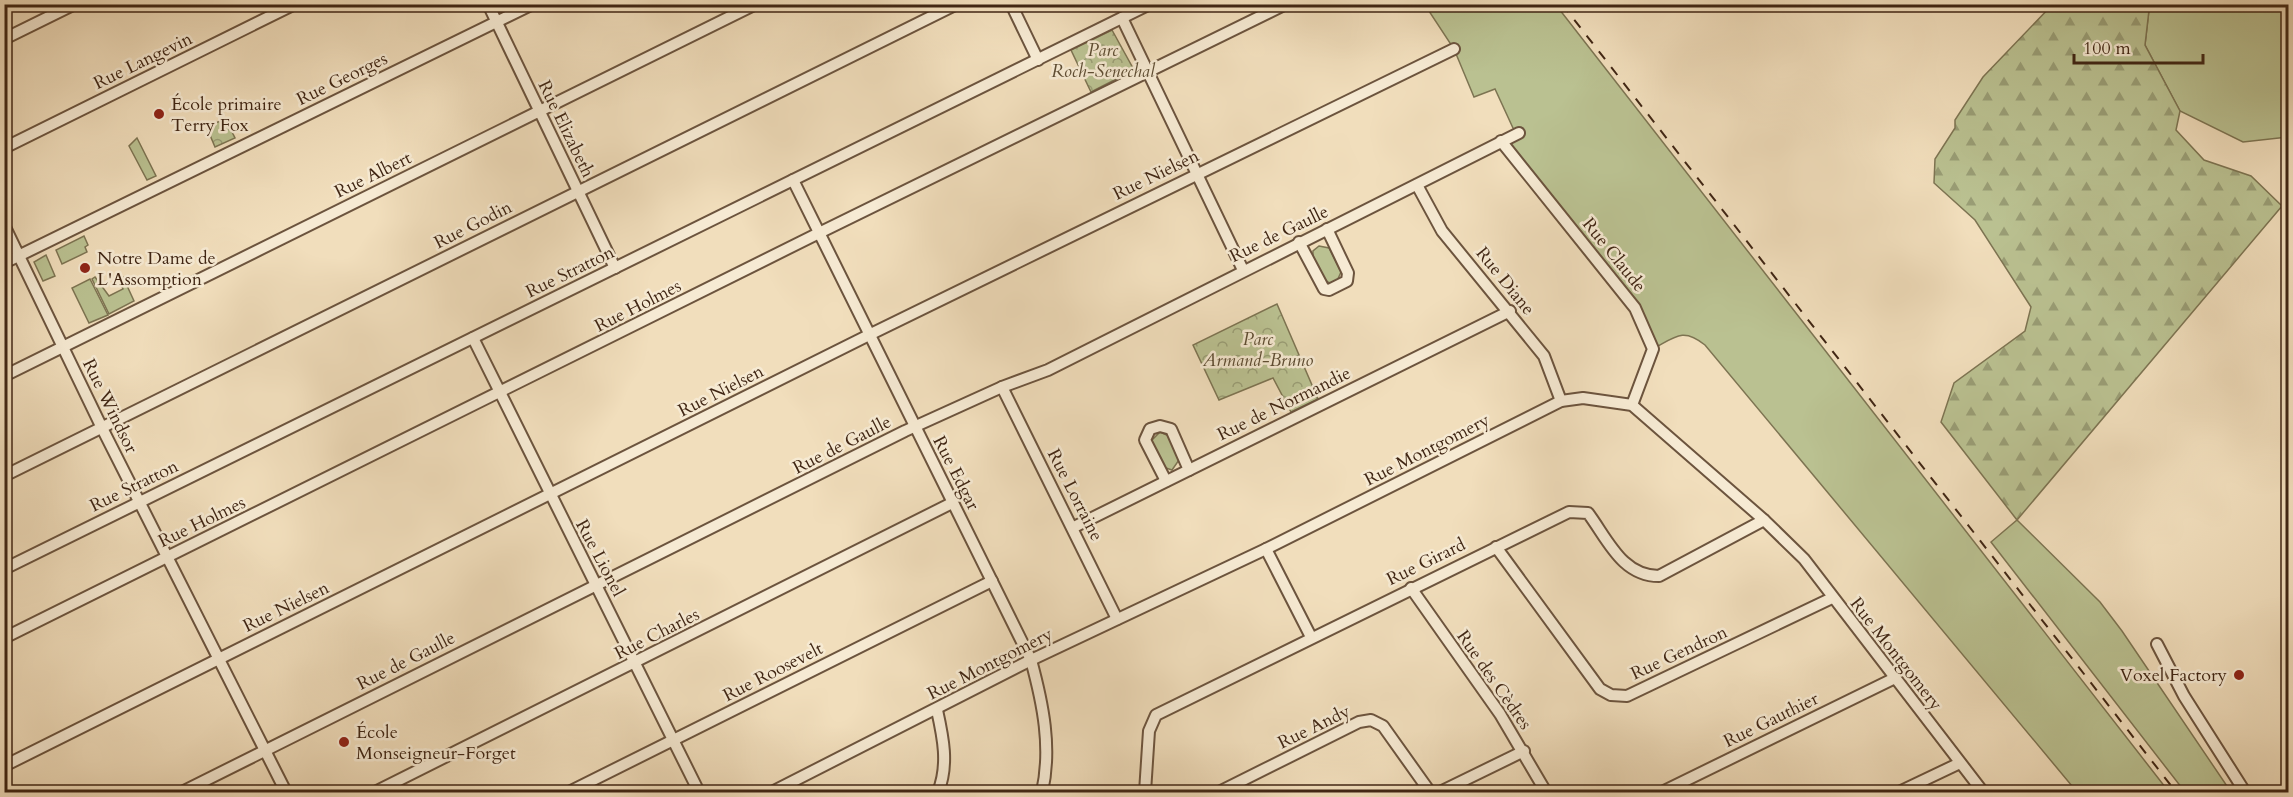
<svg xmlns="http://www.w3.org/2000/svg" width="2293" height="797" viewBox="0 0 2293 797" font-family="Cardo,serif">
	<defs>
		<pattern id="forest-firs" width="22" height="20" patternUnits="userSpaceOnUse" patternTransform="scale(1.5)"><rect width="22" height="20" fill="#bac191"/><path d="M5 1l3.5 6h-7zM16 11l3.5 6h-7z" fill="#999d75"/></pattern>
		<pattern id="park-crowns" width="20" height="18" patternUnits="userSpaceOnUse" patternTransform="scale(1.5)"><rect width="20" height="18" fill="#bac191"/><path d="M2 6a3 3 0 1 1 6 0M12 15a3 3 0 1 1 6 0" fill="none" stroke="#999d75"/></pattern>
	</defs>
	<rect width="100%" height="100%" fill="#f1debc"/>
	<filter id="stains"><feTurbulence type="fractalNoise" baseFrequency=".00333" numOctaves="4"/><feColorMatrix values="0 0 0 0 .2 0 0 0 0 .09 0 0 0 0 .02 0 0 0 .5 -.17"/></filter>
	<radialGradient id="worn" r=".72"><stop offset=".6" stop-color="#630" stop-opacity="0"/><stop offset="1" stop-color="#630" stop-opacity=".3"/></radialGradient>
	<g fill="#bac191" stroke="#7d7452" stroke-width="1.5">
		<path d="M1425 5H1556L2169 792H2077L1705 345C1683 327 1675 337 1653 349L1635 308 1501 141 1519 133 1513 128 1495 89 1474 97 1454 49Z"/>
		<path d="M2144 5H2288V137L2243 142 2180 111 2145 45 2149 10Z"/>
		<path d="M137 138 156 176 147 180 129 146Z"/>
		<path d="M84 236 88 245 85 247 87 252 62 264 56 250Z"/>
		<path d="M1319 246 1329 248 1341 272 1337 281 1330 283C1321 279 1312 261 1313 251Z"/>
		<path d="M46 255 55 276 43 281 34 262Z"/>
		<path d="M95 277 109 296 123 289 118 278 123 277 134 301 109 314 92 279Z"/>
		<path d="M90 279 108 315 89 323 72 288Z"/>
		<path d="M1160 432 1169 436 1179 460 1172 470 1163 467 1151 441Z"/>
		<path d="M2017 520 2100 602 2122 631 2231 792H2185L1991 542Z"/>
	</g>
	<path fill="url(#forest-firs)" stroke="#7d7452" stroke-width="1.5" d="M2052 5H2144L2149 10 2145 45 2180 111 2176 130 2204 160 2251 176 2282 206 2017 520 1941 422 1954 383 2025 331 2031 307 1975 220 1934 183 1935 159 1955 128V120L1983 77Z"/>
	<g fill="url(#park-crowns)" stroke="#7d7452" stroke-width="1.5">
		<path d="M1112 30 1134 70 1091 92 1071 50Z"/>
		<path d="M225 118 235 138 215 147 207 128Z"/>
		<path d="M1277 304 1318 399 1291 412 1273 378 1219 400 1193 345Z"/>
	</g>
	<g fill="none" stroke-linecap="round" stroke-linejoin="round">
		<g stroke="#6c543e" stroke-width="14">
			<g id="street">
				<path d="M488 4 615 268"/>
				<path d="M1011 4 1038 60"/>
				<path d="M1122 18 1243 270"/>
				<path d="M4 39 75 4"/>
				<path d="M1501 141 1635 308 1653 349 1632 405"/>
				<path d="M4 148 295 4"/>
				<path d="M793 180 1031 660C1043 704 1052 748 1042 792"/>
				<path d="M1417 185 1442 231 1544 356 1561 401"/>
				<path d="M4 225 102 428 286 792"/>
				<path d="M1299 242 1324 289 1329 290 1347 281 1348 273 1327 229"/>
				<path d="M4 263 533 4"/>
				<path d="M473 338 699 792"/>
				<path d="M4 376 756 4"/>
				<path d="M1002 387 1117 619"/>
				<path d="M4 476 957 4"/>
				<path d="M1166 481 1145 440 1150 429 1160 426 1171 429 1189 470"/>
				<path d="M1074 527 1510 311"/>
				<path d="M1496 547 1600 689 1611 695 1627 696 1832 598"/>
				<path d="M1266 549 1311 637"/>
				<path d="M4 569 1150 4"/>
				<path d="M1411 588 1500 714 1546 792"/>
				<path d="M4 638 819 233 1286 4"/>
				<path d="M2157 644 2184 696 2245 792"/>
				<path d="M937 710C943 737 949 765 938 792"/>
				<path d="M4 766 875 332 1454 49"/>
				<path d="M182 792 905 431 1002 387 1048 370 1519 133"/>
				<path d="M375 792 952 503"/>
				<path d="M569 792 992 581"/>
				<path d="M772 792 1031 660 1266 549 1561 401 1583 398 1632 405 1764 520 1804 559 1983 792"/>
				<path d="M1145 792 1149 731 1156 715 1569 512 1588 513C1608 540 1622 576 1659 576L1764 520"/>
				<path d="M1219 792 1359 722 1371 720 1383 726 1430 792"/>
				<path d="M1440 792 1524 751"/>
				<path d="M1662 792 1895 678"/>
				<path d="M1899 792 1960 763"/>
			</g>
		</g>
		<use href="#street" stroke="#f6ead3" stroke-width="10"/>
		<path stroke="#402614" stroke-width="2" stroke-dasharray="10 10" stroke-linecap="butt" d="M1562 4 2176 792"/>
	</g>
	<g fill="#8f2418" stroke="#f6ead3" stroke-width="2">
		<circle cx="159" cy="114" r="6"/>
		<circle cx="85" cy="268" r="6"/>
		<circle cx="2239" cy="675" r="6"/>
		<circle cx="344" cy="742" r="6"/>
	</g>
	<g text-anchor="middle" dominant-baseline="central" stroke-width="5" stroke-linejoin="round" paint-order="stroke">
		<g font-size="18" font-style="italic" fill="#5e4d33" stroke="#f6ead3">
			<text x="1103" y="50">Parc<tspan x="1103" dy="21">Roch-Senechal</tspan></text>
			<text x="1258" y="339">Parc<tspan x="1258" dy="21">Armand-Bruno</tspan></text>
		</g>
		<g font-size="18" fill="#402614" stroke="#f6ead3">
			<text transform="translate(143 61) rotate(-26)">Rue Langevin</text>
			<text transform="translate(342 79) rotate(-26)">Rue Georges</text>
			<text transform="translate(566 129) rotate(64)">Rue Elizabeth</text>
			<text transform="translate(373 175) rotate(-26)">Rue Albert</text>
			<text transform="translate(1156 175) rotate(-26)">Rue Nielsen</text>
			<text transform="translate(473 225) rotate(-27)">Rue Godin</text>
			<text transform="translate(1279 234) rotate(-26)">Rue de Gaulle</text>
			<text transform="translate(1614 255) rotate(51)">Rue Claude</text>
			<text transform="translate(570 272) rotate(-26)">Rue Stratton</text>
			<text transform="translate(1505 281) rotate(51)">Rue Diane</text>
			<text transform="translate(638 306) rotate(-27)">Rue Holmes</text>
			<text transform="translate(721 391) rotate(-27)">Rue Nielsen</text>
			<text transform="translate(1284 404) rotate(-26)">Rue de Normandie</text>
			<text transform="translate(110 406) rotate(64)">Rue Windsor</text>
			<text transform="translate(842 445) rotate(-27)">Rue de Gaulle</text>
			<text transform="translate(1427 450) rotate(-27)">Rue Montgomery</text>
			<text transform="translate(956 473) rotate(63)">Rue Edgar</text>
			<text transform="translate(134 486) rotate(-26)">Rue Stratton</text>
			<text transform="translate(1075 495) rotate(63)">Rue Lorraine</text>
			<text transform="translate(202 522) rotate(-26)">Rue Holmes</text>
			<text transform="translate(600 558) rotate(62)">Rue Lionel</text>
			<text transform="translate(1426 562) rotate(-26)">Rue Girard</text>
			<text transform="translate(286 607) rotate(-26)">Rue Nielsen</text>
			<text transform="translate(657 634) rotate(-27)">Rue Charles</text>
			<text transform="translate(1679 653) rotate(-25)">Rue Gendron</text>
			<text transform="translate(1896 654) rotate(52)">Rue Montgomery</text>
			<text transform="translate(406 661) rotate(-27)">Rue de Gaulle</text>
			<text transform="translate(990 664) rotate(-27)">Rue Montgomery</text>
			<text transform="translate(773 672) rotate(-27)">Rue Roosevelt</text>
			<text transform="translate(1494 680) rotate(55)">Rue des Cèdres</text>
			<text transform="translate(1771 720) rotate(-26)">Rue Gauthier</text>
			<text transform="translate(1314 727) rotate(-26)">Rue Andy</text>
		</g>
		<g font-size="18" fill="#402614" stroke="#f6ead3" text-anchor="start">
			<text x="171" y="104">École primaire<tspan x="171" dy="21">Terry Fox</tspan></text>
			<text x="97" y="258">Notre Dame de<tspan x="97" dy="21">L'Assomption</tspan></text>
			<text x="2227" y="675" text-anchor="end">Voxel Factory</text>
			<text x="356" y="732">École<tspan x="356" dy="21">Monseigneur-Forget</tspan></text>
		</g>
	</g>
	<rect width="2293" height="797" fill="none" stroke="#f1debc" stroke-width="24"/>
	<rect x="6" y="6" width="2281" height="785" fill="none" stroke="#402614" stroke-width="3"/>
	<rect x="12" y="12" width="2269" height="773" fill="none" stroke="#402614" stroke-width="1.5"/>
	<path d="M2074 54v9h129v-9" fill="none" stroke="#402614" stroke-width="3"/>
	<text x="2083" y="54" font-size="18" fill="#402614" stroke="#f6ead3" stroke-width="4.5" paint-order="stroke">100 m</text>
	<rect width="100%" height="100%" filter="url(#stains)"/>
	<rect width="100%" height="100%" fill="url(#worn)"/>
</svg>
